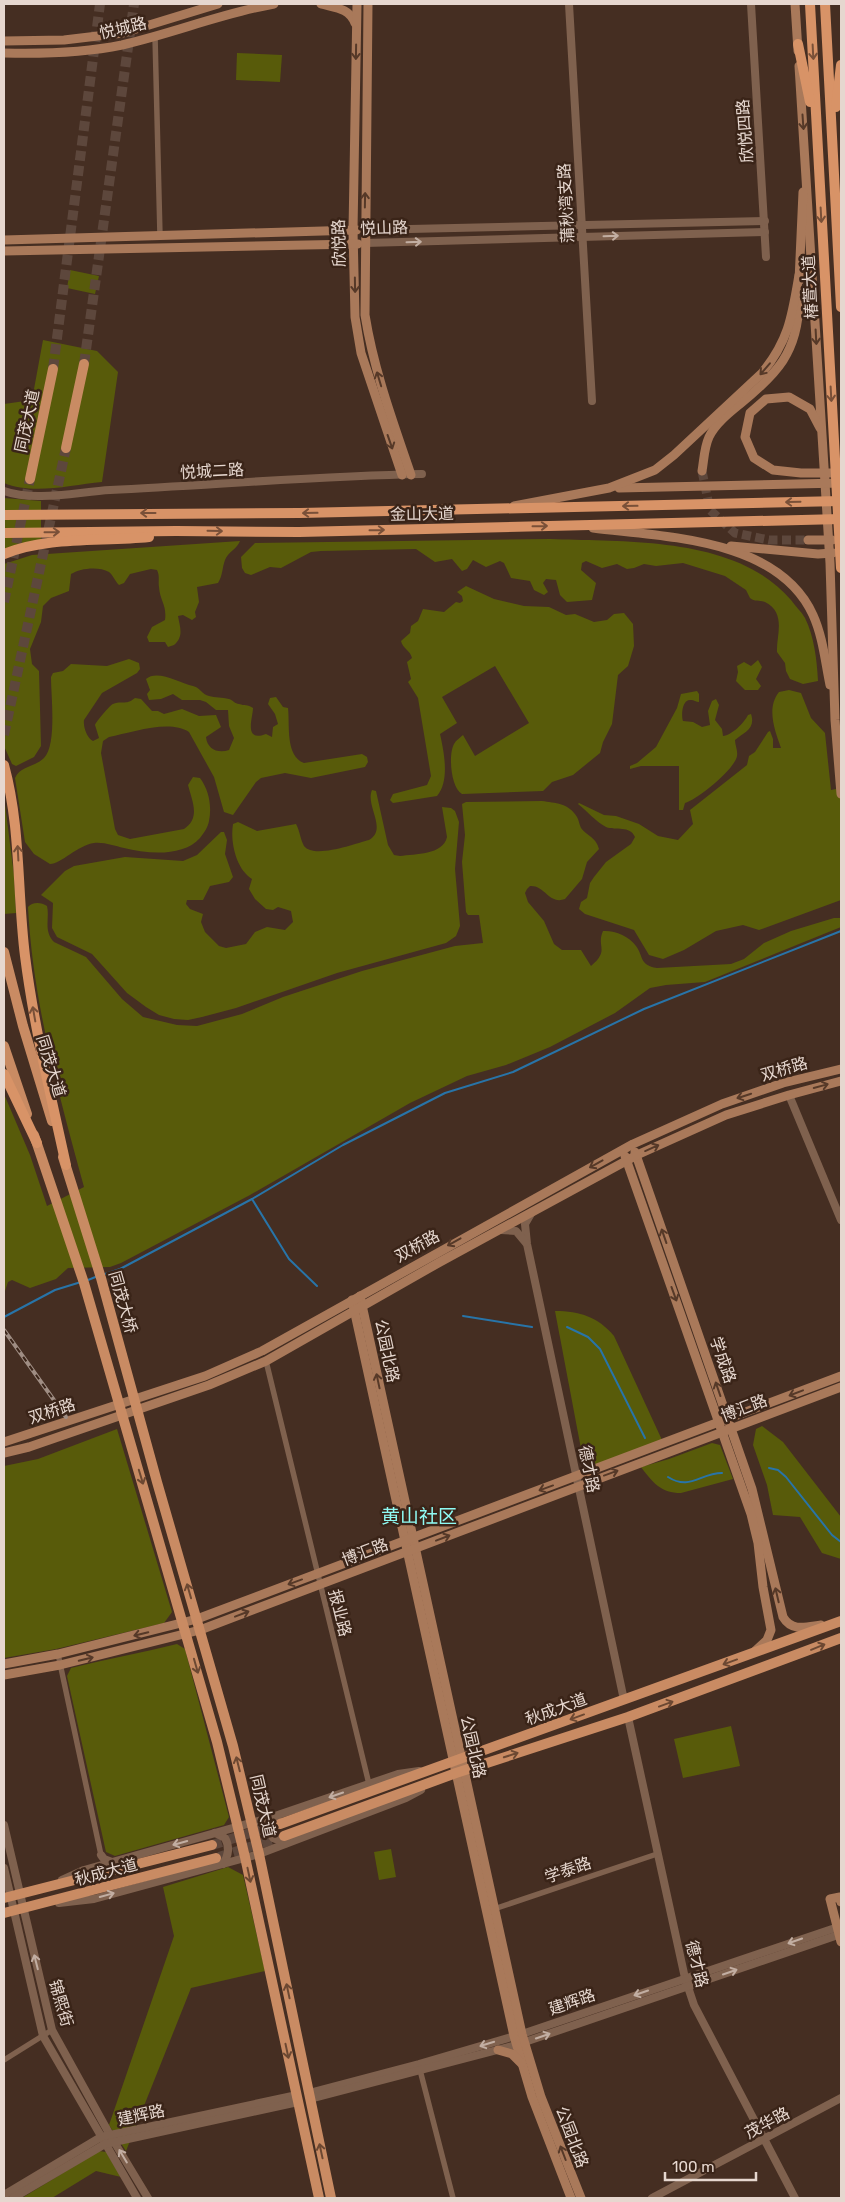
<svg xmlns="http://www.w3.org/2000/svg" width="845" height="2202" viewBox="0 0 845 2202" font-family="Rubik,'Noto Sans SC',sans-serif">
	<rect width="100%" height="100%" fill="#452e22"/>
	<g fill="#585b0a">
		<path d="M237 53 282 55 280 82 236 80Z"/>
		<path d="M70 270 99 276 95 294 67 288Z"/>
		<path d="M43 340 97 351 118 372 102 482C71 485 33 495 4 483V404L32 400Z"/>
		<path d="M4 498 41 501V540L4 551Z"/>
		<path d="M550 539C626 542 737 536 791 600 795 606 801 611 805 618 814 636 817 660 818 681L803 684 790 679 786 671 785 663 777 652C776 636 787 613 765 602 760 600 755 602 750 598L746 590 725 576 683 563 656 566 644 564 634 568 627 569 617 564 602 568 586 561 582 563 581 570 596 583 592 600 567 602 560 595 556 580 546 579 543 583 548 592 544 595 534 590 530 581 511 578 504 563 500 561 486 567 473 560 467 569 462 571 452 559 435 562 416 549 321 551 311 552 281 568 270 567 251 575 245 573 242 568 241 557 255 543Z"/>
		<path d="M240 541C237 549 228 552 225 560 222 568 223 575 218 583L197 587 199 602 195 612 196 617 192 620 183 615 178 616C180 628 184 636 174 645L168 647 165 642H149L147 637 152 627 165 620C167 605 160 601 159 587 158 581 160 576 157 570L151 569 130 574 124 583 119 585C115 581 113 575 109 572 99 566 80 568 71 574L69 591 51 598 43 606 41 622 30 649 32 664 39 671 41 746 34 757 16 766 12 764 4 746V564L32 555Z"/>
		<path d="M466 586 494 599 524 606 549 607 566 615 575 614 594 622 607 620 614 614 624 613 633 624 634 646 628 666 618 675 612 724 603 742 600 753 573 775 552 782 543 791 462 794C451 788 448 755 454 744 456 740 460 738 463 735L475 756 529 723 495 666 442 697 457 723 440 734C444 752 450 781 437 796L393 803 390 800 393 794 427 785 431 776 418 698 408 682 411 679 407 662 412 658C410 650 403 649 401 641L410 633 411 626 418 621 423 609 444 612 456 602 460 603 463 601 462 596 457 592Z"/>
		<path d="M129 659 139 663 140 669 137 673 102 693 84 720C83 727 87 738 93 741L99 738 95 725C96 722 110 705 113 704 122 700 125 706 135 698L141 699 152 711H158L164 714 182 709 199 716 216 715 221 727 206 737C207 749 218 754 229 750L234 738 229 726 228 710H216L206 702 200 700H182L173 694 161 699 149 700 147 694 150 690 146 679C157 669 180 683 193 686 199 687 203 695 209 696 215 698 222 697 229 699 233 700 235 704 239 704 245 706 247 704 253 708 253 717 243 743 266 734L272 737 273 727 278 724 275 714 268 704 270 698 276 697 283 707 288 708C290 725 285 756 304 763L362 754 367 757 368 762 365 767 311 778 285 773 261 778 256 782 233 815 224 812 214 777 189 732C169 719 131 733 109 737L103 741 101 753 115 829 118 835 130 839 184 829C201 818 192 801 188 785L193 777 200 778C209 790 212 806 209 821 208 827 204 833 200 838 183 857 148 854 124 848 114 846 105 842 94 843 78 845 61 864 50 864L34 854 25 842 15 778C20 766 35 767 44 758 57 745 51 696 51 677L53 673 63 671 71 664 107 666Z"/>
		<path d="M758 660 762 667 756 679 761 686 758 690H745L736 681 738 672 737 666 744 662 751 666Z"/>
		<path d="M789 690 801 693 811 718 825 733 831 790 841 788V900L759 930 743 925 716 931 684 950 663 959 649 955 634 930 585 914 579 909 581 902 587 898 590 883 594 877 606 862 631 844 635 837C630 825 616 831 606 827 596 822 587 811 578 804L579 803 604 815 616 816 639 824 658 836 678 840 693 824 690 810 747 765 749 756 755 752 768 732 770 731 773 739V748H781C775 731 766 708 779 692Z"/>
		<path d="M697 691 699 694V702C696 702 694 700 691 700 682 699 681 715 683 721L693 722 702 727 710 725 708 711 712 701 716 699 719 705 715 720 722 729 723 736C732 735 744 723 748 715L751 714C756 729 744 732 735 740 735 745 738 751 737 756 735 769 697 800 685 803L683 810H679V766H641L630 769V766L637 763 656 747 677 708 681 694Z"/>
		<path d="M372 790 376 791 388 845 394 855 400 856C415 854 443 855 447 837L442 807 451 808 455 811 459 822 455 869 460 926 456 936 446 943 337 973 236 1008 202 1017 188 1020 174 1019 159 1015 146 1007 127 993 92 954 57 937 52 928 53 903 41 895 65 871 74 866 125 857 183 861 197 855 221 832H224L227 840 225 854 233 877 229 882 210 886 203 900H187L186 904 190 909 203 914 201 922 205 932 219 946 226 948 246 944 255 932 267 927 285 930 293 922 291 911 278 907 273 910 266 909 255 899 249 889 252 879C236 869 230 842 233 824L238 822 257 831 296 824C300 831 300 839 304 846 314 859 354 844 369 840 388 829 365 806 372 790Z"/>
		<path d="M4 797 14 875 16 913 4 914Z"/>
		<path d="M542 801C555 803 569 803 577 817 579 820 579 824 581 828 587 836 596 837 599 849L587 862 582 879 565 899C549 905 545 885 530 886L527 889 525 893 528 902 544 921 554 944 562 950H581L591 966C610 950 596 947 603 931 614 930 629 936 636 946 644 957 639 965 657 968L731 964 744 959 764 943 791 931 834 918H841V927L705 982 666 985 650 988 615 1013 550 1047 506 1065 467 1076 410 1103 250 1195 121 1263 110 1267 68 1268 56 1279 30 1288 12 1280 8 1282 4 1294V1094L30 1155 47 1206 84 1187C59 1095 33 1003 28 907 32 902 41 902 47 906 50 919 43 930 54 942L86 957 122 999 143 1017 177 1025 197 1026 242 1014 283 997 362 971 455 946 483 943 479 915H468L466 912 462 862 465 835 462 804 466 802Z"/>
		<path d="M555 1311C580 1311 598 1317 614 1336L662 1440 596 1465 582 1454Z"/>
		<path d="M762 1426 783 1442 841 1517V1559L822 1553 800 1517 773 1515 767 1485 753 1445 756 1429Z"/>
		<path d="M117 1429 172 1612 164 1623 56 1649 4 1658V1466L38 1459Z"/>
		<path d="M712 1443 720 1445 733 1479 681 1493C661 1493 653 1483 641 1467L669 1459Z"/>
		<path d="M177 1644 185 1649 229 1817 224 1825 115 1856 106 1852 67 1676 71 1668C106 1659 142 1653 177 1644Z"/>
		<path d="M731 1726 740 1766 683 1778 674 1739Z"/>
		<path d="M391 1849 396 1877 379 1880 374 1852Z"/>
		<path d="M228 1867 243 1875 265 1971 191 1988 126 2151 109 2125 174 1936 163 1887Z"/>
		<path d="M99 2151 106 2152 121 2177 96 2171 52 2198H22Z"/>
	</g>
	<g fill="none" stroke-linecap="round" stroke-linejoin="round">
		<g stroke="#2874a8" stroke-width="2">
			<path d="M252 1199 289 1259 317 1286"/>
			<path d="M105 1274 120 1269 252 1199 343 1145 445 1093 513 1072 644 1009 841 931"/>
			<path d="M88 1280 98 1276"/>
			<path d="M463 1316 532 1327"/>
			<path d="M4 1317 55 1290 81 1282"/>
			<path d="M567 1327 588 1337 600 1349 645 1438"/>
			<path d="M769 1468 778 1470 786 1477 832 1535 841 1542"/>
			<path d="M668 1477C690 1491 700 1473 722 1473"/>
		</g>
		<path stroke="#5d473c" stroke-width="9" stroke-dasharray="9 4.5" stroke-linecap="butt" d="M702 471 710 510 735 533 769 540H808"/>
		<g stroke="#5d473c" stroke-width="10" stroke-dasharray="10 5" stroke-linecap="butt">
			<path d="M84 364 134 4"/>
			<path d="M53 369 100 4"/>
			<path d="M4 602 30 479"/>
			<path d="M4 735 66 448"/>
			<path d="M212 1845 279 1824"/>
			<path d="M219 1857 281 1837"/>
		</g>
		<g stroke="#7f614e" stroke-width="5.5">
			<path d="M155 36 160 236"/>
			<path d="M266 1361 369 1784"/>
			<path d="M58 1654 101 1855"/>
			<path d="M491 1910 657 1854"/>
			<path d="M4 2060 52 2030"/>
			<path d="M419 2066 453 2198"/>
		</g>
		<g stroke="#7f614e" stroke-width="8">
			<path d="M569 4 592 401"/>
			<path d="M751 4 766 257"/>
			<path d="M365 230 765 221"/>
			<path d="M365 243 765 232"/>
			<path d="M4 491C34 502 77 492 110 490 214 485 318 476 422 474"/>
			<path d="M789 1095 841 1220"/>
			<path d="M532 1212 525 1224 527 1244 624 1700"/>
			<path d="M501 1230 516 1231 526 1243"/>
			<path d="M628 1717 685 1978 694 2005 795 2198"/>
			<path d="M277 1817C270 1824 269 1829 273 1838L286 1843"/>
			<path d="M4 1825 52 2030 110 2135 148 2198"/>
			<path d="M215 1833 225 1838C230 1847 229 1855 223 1864"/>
			<path d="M101 1855 104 1859 112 1862"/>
			<path d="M4 1868 43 2036 137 2198"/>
			<path d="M62 1880 84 1870 272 1817 398 1774 419 1771"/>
			<path d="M59 1903 94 1899 259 1854 406 1798 421 1790"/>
			<path d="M309 2093 419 2064 522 2034 841 1926"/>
			<path d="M310 2099 516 2045 841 1934"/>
			<path d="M4 2195 101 2137 297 2095"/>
			<path d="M13 2198 105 2144 298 2102"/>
			<path d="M652 2198 841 2098"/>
		</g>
		<g stroke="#a9795a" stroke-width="9">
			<path d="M321 4C336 8 349 8 355 23"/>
			<path d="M357 4 353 230 355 317 361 353 402 475"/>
			<path d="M368 4 365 315C374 371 393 422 411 475"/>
			<path d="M795 4 798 51"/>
			<path d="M4 41 64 40 123 33 218 4"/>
			<path d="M4 53C43 54 83 53 122 45 174 33 223 13 274 4"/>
			<path d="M799 66 830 563 835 720 841 794"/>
			<path d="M4 240 357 230"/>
			<path d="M4 251 358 244"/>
			<path d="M799 281 803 192"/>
			<path d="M820 428 810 409 789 397 766 399 750 413 745 437 754 458 773 470 801 473H841"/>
			<path d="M702 471C704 460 704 448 709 437 715 424 729 413 740 404 777 374 798 352 799 302"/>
			<path d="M619 488 841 483"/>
			<path d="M514 506 609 488 655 470 674 455 762 373C789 340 792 316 799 275"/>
			<path d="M593 528C665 537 778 538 813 615 823 637 825 661 830 685"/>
			<path d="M808 540H832"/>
			<path d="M731 546 818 554 833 553"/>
			<path d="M635 1152 752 1489 783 1617C792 1632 806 1627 821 1625"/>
			<path d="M625 1156 751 1514 758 1543 763 1587 771 1630 767 1640 755 1651"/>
			<path d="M360 1296 522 2034 541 2097 581 2198"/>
			<path d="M352 1300 514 2036 532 2097 571 2198"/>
			<path d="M4 1442 205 1376 262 1351 633 1144 722 1104 783 1083 841 1069"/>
			<path d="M4 1453 29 1447 209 1385 266 1361 440 1262 637 1155 726 1115 789 1095 841 1081"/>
			<path d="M4 1664 58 1654 197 1619 841 1376"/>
			<path d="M4 1675 60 1665 200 1630 841 1387"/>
			<path d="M841 1902 840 1897 830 1899 841 1942"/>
			<path d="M498 2050 512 2054 521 2063"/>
		</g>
		<g stroke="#c98b63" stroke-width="10">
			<path d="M66 448 84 364"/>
			<path d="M30 479 53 369"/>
			<path d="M4 952 23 1026 52 1121"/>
			<path d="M4 1046 27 1114"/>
			<path d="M34 1135 84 1283 217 1742 245 1857 319 2198"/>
			<path d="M63 1157 101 1278 157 1482 233 1746 259 1854 331 2198"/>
			<path d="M280 1824 841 1621"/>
			<path d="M284 1836 456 1773 628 1717 841 1638"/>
			<path d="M4 1898 212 1845"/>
			<path d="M4 1913 216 1858"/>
		</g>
		<g stroke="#d89367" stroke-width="10">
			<path d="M810 4 841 568"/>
			<path d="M825 4 841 307"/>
			<path d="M798 44 810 102"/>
			<path d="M836 107 841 65"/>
			<path d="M4 515 300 513 841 501"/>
			<path d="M4 533 176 531 299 532 841 519"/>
			<path d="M4 554C48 536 101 542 149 537"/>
			<path d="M4 765C21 827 17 892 25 956 34 1027 51 1096 66 1165"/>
			<path d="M4 1074 37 1143"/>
		</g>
		<g stroke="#9f8d83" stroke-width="4">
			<path id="rail" d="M4 1330 66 1417"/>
		</g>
		<use href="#rail" stroke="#3a2418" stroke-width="2" stroke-dasharray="5.5" stroke-linecap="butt"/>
	</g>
	<defs><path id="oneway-shaft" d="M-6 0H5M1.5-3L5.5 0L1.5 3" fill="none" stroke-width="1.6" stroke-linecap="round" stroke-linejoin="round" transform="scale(1.25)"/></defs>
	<g stroke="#563928">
		<use href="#oneway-shaft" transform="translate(356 52) rotate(91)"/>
		<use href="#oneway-shaft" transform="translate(803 122) rotate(86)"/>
		<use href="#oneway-shaft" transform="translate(365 200) rotate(-89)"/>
		<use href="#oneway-shaft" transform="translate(355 285) rotate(89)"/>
		<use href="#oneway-shaft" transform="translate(816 337) rotate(87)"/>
		<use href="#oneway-shaft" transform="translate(765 369) rotate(131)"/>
		<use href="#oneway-shaft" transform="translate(379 379) rotate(-107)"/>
		<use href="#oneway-shaft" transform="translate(390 442) rotate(71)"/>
		<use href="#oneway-shaft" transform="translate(821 1086) rotate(-15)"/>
		<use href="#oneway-shaft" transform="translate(744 1096) rotate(162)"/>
		<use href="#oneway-shaft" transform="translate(652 1148) rotate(-24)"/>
		<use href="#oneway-shaft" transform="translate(596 1164) rotate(151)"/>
		<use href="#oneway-shaft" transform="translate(664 1236) rotate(-109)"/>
		<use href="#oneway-shaft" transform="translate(454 1242) rotate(151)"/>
		<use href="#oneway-shaft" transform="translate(674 1294) rotate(70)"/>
		<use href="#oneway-shaft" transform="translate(378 1381) rotate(-102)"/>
		<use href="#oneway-shaft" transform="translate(718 1389) rotate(-109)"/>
		<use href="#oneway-shaft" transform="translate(796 1393) rotate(159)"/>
		<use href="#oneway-shaft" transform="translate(611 1473) rotate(-20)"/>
		<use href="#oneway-shaft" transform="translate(546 1488) rotate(160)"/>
		<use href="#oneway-shaft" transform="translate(443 1538) rotate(-21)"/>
		<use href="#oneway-shaft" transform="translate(295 1582) rotate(160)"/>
		<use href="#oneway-shaft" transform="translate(777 1595) rotate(-103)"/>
		<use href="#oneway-shaft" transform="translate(242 1614) rotate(-21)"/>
		<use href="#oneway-shaft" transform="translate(141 1634) rotate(166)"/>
		<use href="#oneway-shaft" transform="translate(86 1659) rotate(-14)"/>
		<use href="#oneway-shaft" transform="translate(563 2153) rotate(-111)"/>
	</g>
	<g stroke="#795038">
		<use href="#oneway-shaft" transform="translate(813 52) rotate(87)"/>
		<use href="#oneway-shaft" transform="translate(821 215) rotate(87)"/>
		<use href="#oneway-shaft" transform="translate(831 394) rotate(87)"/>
		<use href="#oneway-shaft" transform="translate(793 502) rotate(179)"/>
		<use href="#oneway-shaft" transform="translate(630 506) rotate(179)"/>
		<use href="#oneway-shaft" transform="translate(148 513) rotate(180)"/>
		<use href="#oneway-shaft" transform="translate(310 513) rotate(179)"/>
		<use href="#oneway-shaft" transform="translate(540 526) rotate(-1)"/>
		<use href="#oneway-shaft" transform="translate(377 530) rotate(-1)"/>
		<use href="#oneway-shaft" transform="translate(215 531) rotate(1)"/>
		<use href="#oneway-shaft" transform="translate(52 532) rotate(-1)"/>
		<use href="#oneway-shaft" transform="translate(18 853) rotate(-93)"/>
		<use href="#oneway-shaft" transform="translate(34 1014) rotate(-100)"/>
	</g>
	<g stroke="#c2aea2">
		<use href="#oneway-shaft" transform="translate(611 236) rotate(-2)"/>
		<use href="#oneway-shaft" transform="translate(414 242) rotate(-2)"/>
		<use href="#oneway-shaft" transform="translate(336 1795) rotate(161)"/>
		<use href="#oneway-shaft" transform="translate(180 1843) rotate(164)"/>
		<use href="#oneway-shaft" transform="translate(107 1895) rotate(-15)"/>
		<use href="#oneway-shaft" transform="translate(795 1941) rotate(161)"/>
		<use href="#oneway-shaft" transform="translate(36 1962) rotate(-104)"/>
		<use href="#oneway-shaft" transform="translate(730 1972) rotate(-19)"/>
		<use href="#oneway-shaft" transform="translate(641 1993) rotate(161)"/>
		<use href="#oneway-shaft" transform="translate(543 2036) rotate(-19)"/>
		<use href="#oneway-shaft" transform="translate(487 2044) rotate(163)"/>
		<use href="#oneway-shaft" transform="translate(123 2156) rotate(-121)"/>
	</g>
	<g stroke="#6c4832">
		<use href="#oneway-shaft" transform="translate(141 1477) rotate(73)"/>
		<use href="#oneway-shaft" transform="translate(189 1591) rotate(-106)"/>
		<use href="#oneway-shaft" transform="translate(818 1647) rotate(-22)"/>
		<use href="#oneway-shaft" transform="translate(730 1662) rotate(160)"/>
		<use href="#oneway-shaft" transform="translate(196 1666) rotate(74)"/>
		<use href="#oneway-shaft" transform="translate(666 1704) rotate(-20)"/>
		<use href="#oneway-shaft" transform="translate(577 1717) rotate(160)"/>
		<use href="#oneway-shaft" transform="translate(511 1755) rotate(-18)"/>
		<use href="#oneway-shaft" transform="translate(238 1764) rotate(-104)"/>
		<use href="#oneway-shaft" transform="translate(249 1875) rotate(78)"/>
		<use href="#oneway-shaft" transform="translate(288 1991) rotate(-102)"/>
		<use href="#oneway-shaft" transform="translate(287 2051) rotate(78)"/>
		<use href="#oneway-shaft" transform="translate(321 2151) rotate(-102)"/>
	</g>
	<g text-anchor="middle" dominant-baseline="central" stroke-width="5" stroke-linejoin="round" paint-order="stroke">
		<g font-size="16" fill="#e6d7cf" stroke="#3a2418">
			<text transform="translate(123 28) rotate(-13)">悦城路</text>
			<text transform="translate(745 131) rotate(-94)">欣悦四路</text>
			<text transform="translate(566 203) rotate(-93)">蒲秋湾支路</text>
			<text transform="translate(384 228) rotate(-2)">悦山路</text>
			<text transform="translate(339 243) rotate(-91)">欣悦路</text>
			<text transform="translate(810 287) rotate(-93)">椿萱大道</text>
			<text transform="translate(27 421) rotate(-78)">同茂大道</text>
			<text transform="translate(212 471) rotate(-3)">悦城二路</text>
			<text transform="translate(422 514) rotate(-1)">金山大道</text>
			<text transform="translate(51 1066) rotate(73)">同茂大道</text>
			<text transform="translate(784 1069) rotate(-16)">双桥路</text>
			<text transform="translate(417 1246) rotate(-29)">双桥路</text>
			<text transform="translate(123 1302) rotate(74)">同茂大桥</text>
			<text transform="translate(387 1351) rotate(78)">公园北路</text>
			<text transform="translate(723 1360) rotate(71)">学成路</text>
			<text transform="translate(744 1408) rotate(-21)">博汇路</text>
			<text transform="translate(52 1411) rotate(-18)">双桥路</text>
			<text transform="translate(589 1469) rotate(78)">德才路</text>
			<text transform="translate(365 1552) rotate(-21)">博汇路</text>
			<text transform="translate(340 1613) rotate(76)">报业路</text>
			<text transform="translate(556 1709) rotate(-20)">秋成大道</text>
			<text transform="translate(473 1747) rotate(77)">公园北路</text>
			<text transform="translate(263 1806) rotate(77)">同茂大道</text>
			<text transform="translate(568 1870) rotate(-19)">学泰路</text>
			<text transform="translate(106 1872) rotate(-15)">秋成大道</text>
			<text transform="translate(697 1964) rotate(76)">德才路</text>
			<text transform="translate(572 2002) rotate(-19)">建辉路</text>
			<text transform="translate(61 2003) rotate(74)">锦熙街</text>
			<text transform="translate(141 2115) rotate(-12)">建辉路</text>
			<text transform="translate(767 2123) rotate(-28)">茂华路</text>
			<text transform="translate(572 2137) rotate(69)">公园北路</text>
		</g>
		<g font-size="19" fill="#8ffaf3" stroke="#3a2418">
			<text x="419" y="1516">黄山社区</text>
		</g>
	</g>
	<rect width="845" height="2202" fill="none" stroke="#e6d7cf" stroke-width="10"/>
	<path d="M665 2172v8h91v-8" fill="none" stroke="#e6d7cf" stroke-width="2.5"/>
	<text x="672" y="2172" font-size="15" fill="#e6d7cf" stroke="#3a2418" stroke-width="4" paint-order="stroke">100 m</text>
</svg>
